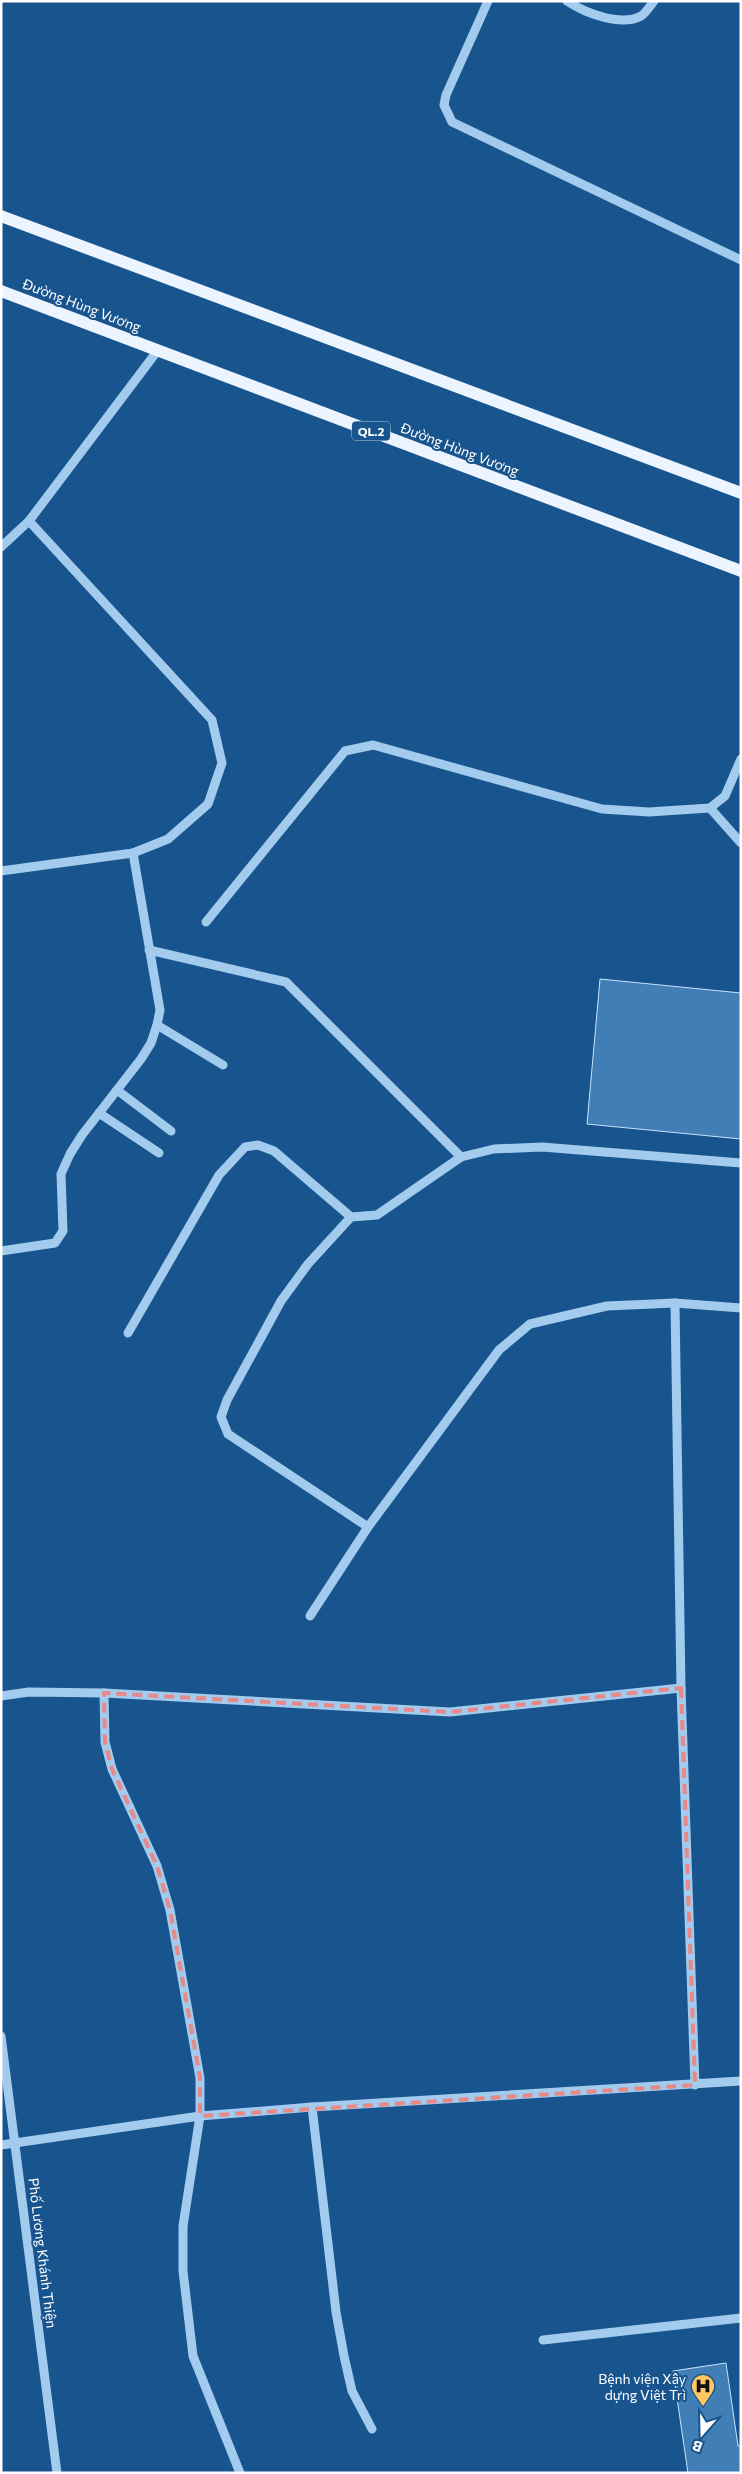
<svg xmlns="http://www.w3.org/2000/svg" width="742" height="2474" viewBox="0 0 742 2474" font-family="Commissioner,sans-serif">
	<rect width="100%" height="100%" fill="#18548d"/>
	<g fill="#417eb5" stroke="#c9e3fa">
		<path d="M600 979 741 993V1139L587 1124Z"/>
		<path d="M726 2363 738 2446H741V2473H688L673 2371Z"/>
	</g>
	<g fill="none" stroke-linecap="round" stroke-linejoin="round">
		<g stroke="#a3cbee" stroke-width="9">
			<path d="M488 1 446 95 444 105 452 122 741 260"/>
			<path d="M567 1C585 13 621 27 641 16 646 13 650 6 654 1"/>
			<path d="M1 547 29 521 158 350"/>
			<path d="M710 808 741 843"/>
			<path d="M1 871 133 853 168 839 208 804 222 763 212 720 29 521"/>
			<path d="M206 922 345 751 373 745 602 809 649 812 710 808 725 796 741 759"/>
			<path d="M149 950 286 982 461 1157"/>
			<path d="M157 1025 223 1065"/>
			<path d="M117 1090 171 1131"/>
			<path d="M99 1113 159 1153"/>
			<path d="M1 1251 55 1243 63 1231 61 1174 70 1154 82 1135 141 1059 151 1043 157 1025 160 1010 133 853"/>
			<path d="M675 1303 681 1688 695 2085"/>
			<path d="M128 1333 219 1175 245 1147 258 1145 274 1151 351 1217"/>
			<path d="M368 1527 228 1434 221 1417 227 1400 281 1301 308 1264 351 1217 377 1215 461 1157 494 1149 542 1147 741 1163"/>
			<path d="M310 1616 368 1527 499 1350 530 1324 607 1306 675 1303 741 1308"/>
			<path d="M104 1693 105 1742 112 1769 157 1866 170 1910 200 2078V2116L183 2226V2271L193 2356 240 2473"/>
			<path d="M1 1696 29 1692 104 1693 450 1712 681 1688"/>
			<path d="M1 2036 57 2473"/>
			<path d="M312 2107 336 2312 344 2356 352 2391 372 2429"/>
			<path d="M1 2145 200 2116 312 2107 741 2081"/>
			<path d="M543 2340 741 2318"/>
		</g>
		<g stroke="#ebf4ff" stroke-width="12">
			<path d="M1 216 741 493"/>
			<path d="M1 291 741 571"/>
		</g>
	</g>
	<path fill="none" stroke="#e88989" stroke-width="4" stroke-dasharray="10 6" stroke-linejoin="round" d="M681 1688 695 2085 200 2116V2078L170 1910 157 1866 112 1769 105 1742 104 1693 450 1712Z"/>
	<defs>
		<g id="hospital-pin" transform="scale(1.25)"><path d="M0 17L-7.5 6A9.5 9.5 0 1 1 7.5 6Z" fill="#ffc561" stroke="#18548d"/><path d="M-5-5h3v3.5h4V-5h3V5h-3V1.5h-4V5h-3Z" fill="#111"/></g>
	</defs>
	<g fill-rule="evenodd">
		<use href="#hospital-pin" x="703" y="2386"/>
	</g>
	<g text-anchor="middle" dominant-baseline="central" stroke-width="4" stroke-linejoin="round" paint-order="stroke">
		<rect fill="#18548d" stroke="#baccdd" stroke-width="1" x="352" y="421.5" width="38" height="19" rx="4"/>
		<g font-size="12" font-weight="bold" fill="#fff">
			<text x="371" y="431">QL.2</text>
		</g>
		<g font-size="14" fill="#fff" stroke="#18548d">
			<text transform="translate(82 305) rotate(21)">Đường Hùng Vương</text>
			<text transform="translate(460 449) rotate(21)">Đường Hùng Vương</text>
			<text transform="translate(43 2253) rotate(83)">Phố Lương Khánh Thiện</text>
		</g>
		<g font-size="14" fill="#fff" stroke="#18548d" text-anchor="end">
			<text x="686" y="2378">Bệnh viện Xây<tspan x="686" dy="16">dựng Việt Trì</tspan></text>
		</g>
	</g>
	<rect width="742" height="2474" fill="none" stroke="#ffffff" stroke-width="5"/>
	<g transform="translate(702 2434) rotate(200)" stroke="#18548d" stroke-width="4" paint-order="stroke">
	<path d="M0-4L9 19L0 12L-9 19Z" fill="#ffffff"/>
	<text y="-8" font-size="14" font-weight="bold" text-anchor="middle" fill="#ffffff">B</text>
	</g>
</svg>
